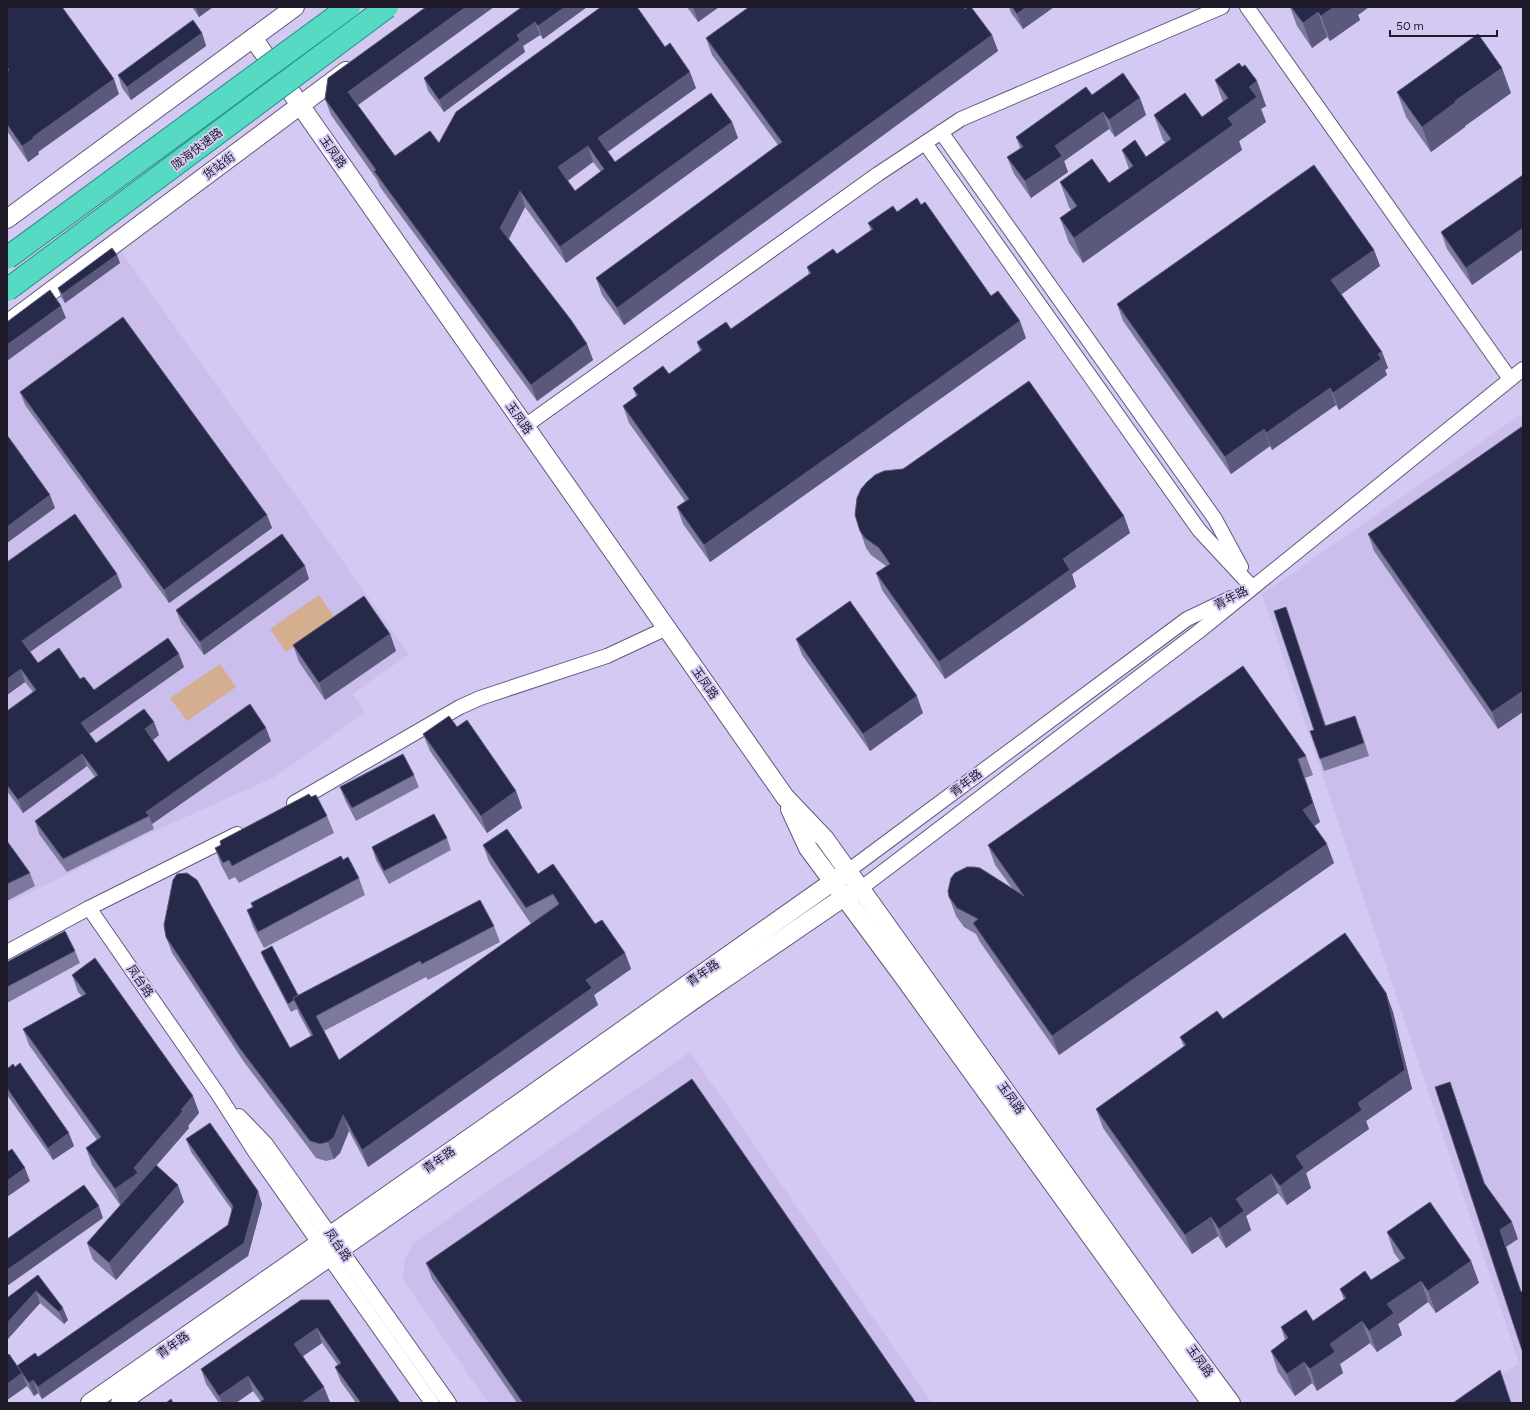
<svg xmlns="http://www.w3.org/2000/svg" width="1530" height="1410" viewBox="0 0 1530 1410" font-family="Figtree,'Noto Sans SC',sans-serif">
	<rect width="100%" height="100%" fill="#d4c9f2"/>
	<g fill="#cbbeed">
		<path d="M118 247 409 654 353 694 365 712 275 777 157 830 7 904V328Z"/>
		<path d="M1523 413V1403H1462L1519 1363 1262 594Z"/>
		<path d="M690 1052 932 1403H488L403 1279 404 1261 413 1243Z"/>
	</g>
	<g fill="#d5ad8f">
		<path d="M319 595 335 618 286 652 270 629Z"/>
		<path d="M220 664 236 687 187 721 170 698Z"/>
	</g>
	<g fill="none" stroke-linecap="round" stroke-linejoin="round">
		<g stroke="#63597c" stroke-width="16">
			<g id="minor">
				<path d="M1247 7 1510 379"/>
				<path d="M941 132 1215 519 1241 567"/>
				<path d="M925 143 1199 530 1252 587"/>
				<path d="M525 426 878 174 961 119 1222 7"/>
				<path d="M294 803 460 707 480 698 607 656 667 628"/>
				<path d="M848 871 1187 619 1231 598"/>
				<path d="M860 889 1198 632 1523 369"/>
				<path d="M89 908 218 1094 255 1152 432 1403"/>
				<path d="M7 952 89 908 237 834"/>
				<path d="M239 1116 266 1144 449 1403"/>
			</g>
		</g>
		<g stroke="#63597c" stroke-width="20">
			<g id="tertiary">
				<path d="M253 38 785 797 825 839 1170 1321 1231 1403"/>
				<path d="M7 219 295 7"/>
				<path d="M7 324 346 71"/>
				<path d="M790 809 808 848 902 975 1211 1403"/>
				<path d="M90 1403 487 1126 848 871"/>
				<path d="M120 1403 497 1140 692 1001 844 897 860 889"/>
			</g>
		</g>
		<use href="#minor" stroke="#fff" stroke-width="14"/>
		<use href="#tertiary" stroke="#fff" stroke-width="18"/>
		<g stroke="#279083" stroke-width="24" stroke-linecap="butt">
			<g id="trunk-bridge">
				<path d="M7 258 349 7"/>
				<path d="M7 290 387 7"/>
			</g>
		</g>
		<use href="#trunk-bridge" stroke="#56dac3" stroke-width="22"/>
	</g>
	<g fill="#7d799d" fill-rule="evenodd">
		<path d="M7 7 119 94 38 152 39 154 28 162 7 131Z"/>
		<path d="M192 7H213L199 17Z"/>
		<path d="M522 7H587L543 39 540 35 523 46 525 52 444 112 428 91 424 78Z"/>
		<path d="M687 7H719L698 22Z"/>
		<path d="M1009 7H1054L1023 29 1011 13Z"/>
		<path d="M1290 7H1369L1358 15 1360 20 1330 41 1327 37 1312 48 1297 26Z"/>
		<path d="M202 33 206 46 131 100 122 88 118 75Z"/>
		<path d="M992 35 998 51 624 325 602 295 596 278 778 145 712 55 706 38Z"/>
		<path d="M665 47 696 88 608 152 615 162 732 122 738 138 566 263 525 207 509 239 587 344 593 360 537 401 380 187 377 180 331 115 325 99 358 105 395 156 439 143ZM593 162 601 172 575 191 568 181Z"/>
		<path d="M1242 67 1257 81 1266 106 1261 109 1266 122 1239 141 1242 150 1083 263 1069 243 1060 218 1071 210 1069 207 1060 182 1109 183 1129 169 1122 150 1146 157 1166 143 1163 140 1154 115 1202 117 1223 102 1215 80Z"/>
		<path d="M1397 92 1511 93 1465 126V127L1431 152 1406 117Z"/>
		<path d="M1140 98 1146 115 1115 137 1109 129 1064 161 1068 172 1031 198 1014 174 1007 157 1020 148 1016 137Z"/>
		<path d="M1523 175V249L1472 285 1447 249 1441 232Z"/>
		<path d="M921 205 991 296 1026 338 710 562 683 524 677 507 685 501 629 423 623 406 636 396 633 388 669 374 700 351 697 342 731 329 809 274 807 267 837 254 871 231 868 223 897 212Z"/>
		<path d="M1374 250 1380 266 1341 294 1382 352 1388 368 1385 370 1387 375 1339 410 1336 405 1272 450 1270 446 1231 474 1123 321 1117 304Z"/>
		<path d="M117 255 120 263 65 303 61 297 58 288Z"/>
		<path d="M20 392 267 515 272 528 169 603 25 405Z"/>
		<path d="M1523 426 1498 729 1374 551 1368 534Z"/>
		<path d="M1124 516 1130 533 1072 574 1076 587 945 679 882 590 876 573 886 566 871 555 866 548 860 531Z"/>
		<path d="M7 562 117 574 122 587 30 652 38 663 80 679 94 690 184 667 89 734 96 743 159 735 153 740 168 762 271 741 152 824 154 829 67 872 39 834 35 821 95 777 87 766 23 813 7 791V711L33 692 25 682 7 695Z"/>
		<path d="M309 579 204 655 181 623 176 610Z"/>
		<path d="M1286 607 1326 726 1360 728 1369 756 1324 771 1320 759 1314 730Z"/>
		<path d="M390 634 396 651 325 700 299 662 293 645Z"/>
		<path d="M796 639 923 713 870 751 802 655Z"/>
		<path d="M457 727 516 791 522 808 487 833 430 751 423 734Z"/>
		<path d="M1306 756 1313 775 1305 778 1320 822 1314 826 1334 863 1059 1055 980 942 976 934 964 927 956 916 949 897 1012 888 995 865 988 845Z"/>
		<path d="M414 775 419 787 356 821 345 800 340 787Z"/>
		<path d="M311 797 327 816 334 833 239 883 235 877 229 880 221 865 215 848 221 845 220 841Z"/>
		<path d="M447 838 451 850 389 884 376 860 372 847Z"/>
		<path d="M7 841 30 873 35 886 7 901Z"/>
		<path d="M483 845 538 874 595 924 625 953 631 969 594 995 598 1005 368 1167 349 1131 340 1153 334 1159 326 1161 316 1158 244 1062 172 953 166 937 290 1048 311 1036 299 1014 297 1009 291 1012 264 960 261 952 298 995 494 926 500 942 428 980 426 977 324 1031 339 1060 531 924 489 862Z"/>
		<path d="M343 860 359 878 365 895 264 948 253 927 247 910 253 907 251 903Z"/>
		<path d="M75 951 80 963 7 1003V962Z"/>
		<path d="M72 975 193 1096 199 1113 188 1126 189 1128 156 1166 184 1202 116 1280 93 1260 87 1243 120 1205 92 1165 86 1148 97 1140 29 1045 23 1029 82 996 78 992Z"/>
		<path d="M1386 993 1393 1012 1412 1089 1366 1121 1369 1129 1306 1173 1311 1188 1287 1205 1278 1193 1246 1216 1251 1230 1226 1248 1218 1236 1192 1254 1103 1128 1096 1109 1184 1047 1180 1037 1223 1019Z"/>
		<path d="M7 1069 74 1146 53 1160 7 1095Z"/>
		<path d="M186 1139 262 1204 248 1256 42 1399 38 1393 34 1396 27 1386 7 1400V1356L17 1366 38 1357 228 1225 232 1210 191 1152Z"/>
		<path d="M1387 1232 1471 1261 1479 1283 1436 1313 1428 1302 1398 1324 1402 1335 1377 1352 1370 1343 1340 1364 1343 1373 1317 1391 1312 1383 1295 1396 1278 1372 1271 1351 1285 1340 1281 1327 1313 1321 1344 1300 1340 1289 1371 1280 1400 1261 1394 1253Z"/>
		<path d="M426 1263 916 1403H517L432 1279Z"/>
		<path d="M38 1275 68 1320 64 1324 40 1303 7 1340V1298Z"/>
		<path d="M301 1300 400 1403H356L341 1382 335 1367 338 1365 322 1343 303 1356 330 1402 329 1403H259L261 1402 253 1391 236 1403H219L206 1384 201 1369Z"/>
	</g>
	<g fill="#5a597b">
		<path d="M196 7H213L199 17Z"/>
		<path d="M466 7H494L354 108 348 92Z"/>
		<path d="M565 7H587L543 39 538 26Z"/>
		<path d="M693 7H719L698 22Z"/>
		<path d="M1026 7H1054L1023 29 1017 14Z"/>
		<path d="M1334 7H1369L1358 15 1360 20 1330 41 1321 16Z"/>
		<path d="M1318 12 1327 37 1312 48 1303 23Z"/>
		<path d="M535 22 540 35 523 46 525 52 444 112 439 100 517 35Z"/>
		<path d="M202 33 206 46 131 100 127 87Z"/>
		<path d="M992 35 998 51 624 325 617 308Z"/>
		<path d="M1502 68 1511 93 1465 126V127L1431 152 1422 127 1455 101Z"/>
		<path d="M690 72 696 88 604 154 598 138Z"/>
		<path d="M114 79 119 94 38 152 39 154 28 162 22 146 33 137Z"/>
		<path d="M1257 81 1266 106 1261 109 1266 122 1239 141 1242 150 1083 263 1074 238 1228 118 1249 87Z"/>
		<path d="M1140 98 1146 115 1115 137 1109 120Z"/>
		<path d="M1103 112 1109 129 1064 161 1068 172 1031 198 1025 181 1055 146Z"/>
		<path d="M732 122 738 138 566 263 560 247Z"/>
		<path d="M588 146 593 162 564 183 558 167Z"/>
		<path d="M520 191 525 207 506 244 500 228Z"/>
		<path d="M1523 228V249L1472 285 1466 268Z"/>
		<path d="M1374 250 1380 266 1338 297 1331 280Z"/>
		<path d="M117 255 120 263 65 303 62 294Z"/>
		<path d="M61 306 66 318 7 361V345Z"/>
		<path d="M1020 321 1026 338 710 562 704 545Z"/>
		<path d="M587 344 593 360 537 401 531 385Z"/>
		<path d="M1382 352 1388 368 1385 370 1387 375 1339 410 1333 393Z"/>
		<path d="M1330 388 1336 405 1272 450 1266 433Z"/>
		<path d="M1264 429 1270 446 1231 474 1225 457Z"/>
		<path d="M50 495 55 508 7 543V527Z"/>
		<path d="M267 515 272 528 169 603 164 590Z"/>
		<path d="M1124 516 1130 533 1072 574 1076 587 945 679 939 662 1063 559Z"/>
		<path d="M305 566 309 579 204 655 200 642Z"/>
		<path d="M117 574 122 587 27 654 22 641Z"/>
		<path d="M1286 607 1290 620 1330 739 1325 726Z"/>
		<path d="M390 634 396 651 325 700 319 683Z"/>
		<path d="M179 654 184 667 86 736 81 723Z"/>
		<path d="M21 669 25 682 7 695V679Z"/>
		<path d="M1523 691V712L1498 729 1492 712Z"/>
		<path d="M917 696 923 713 870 751 863 734Z"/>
		<path d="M154 722 159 735 150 742 145 729Z"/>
		<path d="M266 728 271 741 152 824 149 816 146 812Z"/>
		<path d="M82 754 87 766 23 813 18 800Z"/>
		<path d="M1298 759 1320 822 1310 829 1303 810Z"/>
		<path d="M516 791 522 808 487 833 481 816Z"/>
		<path d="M1327 844 1334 863 1059 1055 1052 1036Z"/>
		<path d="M625 953 631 969 594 995 598 1005 368 1167 362 1150 586 980Z"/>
		<path d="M1386 993 1393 1012 1412 1089 1366 1121 1369 1129 1306 1173 1311 1188 1287 1205 1280 1186 1296 1156 1358 1103Z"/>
		<path d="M1450 1082 1456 1099 1490 1199 1484 1183Z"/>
		<path d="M193 1096 199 1113 188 1126 189 1128 121 1206 115 1189 134 1168 181 1110Z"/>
		<path d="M343 1115 349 1131 340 1153 334 1159 328 1142Z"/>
		<path d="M69 1133 74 1146 53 1160 48 1148Z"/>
		<path d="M25 1168 30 1181 7 1197V1181Z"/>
		<path d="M1271 1174 1278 1193 1246 1216 1251 1230 1226 1248 1219 1229 1236 1199Z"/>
		<path d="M178 1185 184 1202 116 1280 109 1263Z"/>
		<path d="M258 1191 262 1204 248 1256 42 1399 38 1387 244 1243Z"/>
		<path d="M99 1206 103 1218 7 1286V1270Z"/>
		<path d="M1211 1217 1218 1236 1192 1254 1185 1235Z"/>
		<path d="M1512 1222 1518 1239 1506 1247 1523 1298 1500 1230Z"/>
		<path d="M1471 1261 1479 1283 1436 1313 1428 1291Z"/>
		<path d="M1421 1281 1428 1302 1398 1324 1402 1335 1377 1352 1369 1331 1387 1304Z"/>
		<path d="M36 1291 40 1303 7 1340V1323Z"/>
		<path d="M63 1308 68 1320 64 1324 59 1312Z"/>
		<path d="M1362 1321 1370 1343 1340 1364 1343 1373 1317 1391 1310 1369 1330 1344Z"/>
		<path d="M317 1328 322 1343 299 1359 294 1344Z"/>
		<path d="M1304 1362 1312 1383 1295 1396 1287 1374Z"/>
		<path d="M22 1373 27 1386 7 1400V1384Z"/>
		<path d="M248 1376 253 1391 236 1403H222L219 1396Z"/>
		<path d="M33 1380 38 1393 34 1396 29 1383Z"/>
		<path d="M324 1387 330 1402 329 1403H301Z"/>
	</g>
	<g fill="#262948" stroke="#5a597b" fill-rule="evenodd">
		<path d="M7 7H62L114 79 33 137V139L22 146 7 124V71L9 70 7 67Z"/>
		<path d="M426 7H466L348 92 395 156 430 131 439 143 456 112 601 7H637L665 47 670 43 690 72 598 138 615 162 711 93 732 122 560 247 520 191 500 228 571 320 587 344 531 385 374 171 376 170 325 99 328 78ZM588 146 604 169 575 191 558 167Z"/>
		<path d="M522 7H565L538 26 535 22 517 35 520 40 439 100 424 78Z"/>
		<path d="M749 7H964L965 9 968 7H971L992 35 617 308 596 278 782 142 706 38Z"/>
		<path d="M1012 7H1026L1017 14Z"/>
		<path d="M1291 7H1334L1321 16 1318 12 1303 23Z"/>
		<path d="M193 20 202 33 127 87 118 75Z"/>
		<path d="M1478 34 1502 68 1455 101 1456 102 1422 127 1397 92Z"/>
		<path d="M1239 63 1242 67 1245 65 1257 81 1249 87 1257 97 1228 118 1233 125 1074 238 1060 218 1077 206 1060 182 1092 159 1109 183 1133 166 1122 150 1135 140 1146 157 1171 139 1154 115 1185 93 1202 117 1228 98 1215 80Z"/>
		<path d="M1123 73 1140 98 1109 120 1103 112 1055 146 1062 156 1025 181 1007 157 1023 147 1016 137 1086 87 1092 95Z"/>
		<path d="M1314 165 1374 250 1331 280 1382 352 1378 354 1381 359 1333 393 1330 388 1266 433 1264 429 1225 457 1117 304Z"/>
		<path d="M1523 175V228L1466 268 1441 232Z"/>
		<path d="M917 198 921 205 925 202 991 296 998 291 1020 321 704 545 677 507 689 499 623 406 638 395 633 388 663 366 669 374 702 350 697 342 726 322 731 329 811 273 807 267 833 249 837 254 873 229 868 223 893 206 897 212Z"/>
		<path d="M112 248 117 255 62 294 58 288Z"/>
		<path d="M50 290 61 306 7 345V322Z"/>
		<path d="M123 317 267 515 164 590 20 392Z"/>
		<path d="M1029 381 1124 516 1063 559 1070 570 939 662 876 573 890 564 879 548 865 538 860 531 855 515 857 498 861 489 867 482 875 475 884 471 903 469Z"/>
		<path d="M1523 426V691L1492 712 1368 534Z"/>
		<path d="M7 435 50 495 7 527Z"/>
		<path d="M75 514 117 574 22 641 38 663 59 648 80 679 84 677 94 690 168 638 179 654 81 723 96 743 144 709 154 722 145 729 168 762 250 704 266 728 146 812 149 816 63 859 35 821 98 775 82 754 18 800 7 785V711L36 690 21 669 7 679V562Z"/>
		<path d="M282 534 305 566 200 642 176 610Z"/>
		<path d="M364 596 390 634 319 683 293 645Z"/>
		<path d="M850 601 917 696 863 734 796 639Z"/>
		<path d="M1286 607 1325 726 1355 716 1364 743 1320 759 1310 731 1314 730 1274 611Z"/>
		<path d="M1243 666 1306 756 1298 759 1313 803 1303 810 1327 844 1052 1036 973 923 978 919 957 908 949 897 948 891 951 878 955 873 967 867H974L980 868 1024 896 988 845Z"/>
		<path d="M449 716 457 727 467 720 516 791 481 816 423 734Z"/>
		<path d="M403 754 414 775 352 808 340 787Z"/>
		<path d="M309 794 311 797 316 795 327 816 232 866 229 860 223 863 215 848 221 845 220 841Z"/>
		<path d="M434 814 447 838 384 871 372 847Z"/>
		<path d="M507 829 538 874 553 864 595 924 602 920 625 953 586 980 592 988 362 1150 343 1115 334 1137 328 1142 320 1144 310 1141 238 1046 166 937 164 925 173 880 177 874 187 873 197 880 290 1048 313 1035 293 998 480 900 494 926 422 964 420 961 316 1016 339 1060 559 904 553 894 526 908 483 845Z"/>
		<path d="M7 841 30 873 7 884Z"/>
		<path d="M341 856 343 860 348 857 359 878 258 932 247 910 253 907 251 903Z"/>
		<path d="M65 931 75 951 7 987V962Z"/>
		<path d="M1345 933 1386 993 1405 1070 1358 1103 1362 1110 1296 1156 1304 1168 1280 1186 1271 1174 1236 1199 1244 1211 1219 1229 1211 1217 1185 1235 1096 1109 1186 1045 1180 1037 1217 1011 1223 1019Z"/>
		<path d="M272 946 298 995 293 998 294 1000 288 1004 261 952Z"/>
		<path d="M95 958 193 1096 181 1110 183 1111 134 1168 138 1173 115 1189 86 1148 101 1137 23 1029 86 994 72 975Z"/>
		<path d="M20 1063 69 1133 48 1148 7 1088V1069L13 1064 15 1067Z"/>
		<path d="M692 1079 916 1403H523L426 1263Z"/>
		<path d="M1450 1082 1484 1183 1512 1222 1500 1230 1521 1292 1523 1290V1353L1435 1087Z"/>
		<path d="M210 1123 258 1191 244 1243 38 1387 33 1380 29 1383 17 1366 35 1353 38 1357 228 1225 233 1206 186 1139Z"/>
		<path d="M12 1149 25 1168 7 1181V1152Z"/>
		<path d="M156 1165 178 1185 109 1263 87 1243Z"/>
		<path d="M84 1185 99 1206 7 1270V1239Z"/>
		<path d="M1430 1202 1471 1261 1428 1291 1421 1281 1387 1304 1394 1313 1369 1331 1362 1321 1330 1344 1335 1352 1310 1369 1304 1362 1287 1374 1271 1351 1288 1338 1281 1327 1306 1310 1313 1321 1346 1298 1340 1289 1365 1271 1371 1280 1405 1258 1387 1232Z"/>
		<path d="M38 1275 63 1308 59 1312 36 1291 7 1323V1298Z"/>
		<path d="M301 1300H329L400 1403H361L335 1367 341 1363 317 1328 294 1344 324 1387 301 1403H259L264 1399 248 1376 219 1396 201 1369Z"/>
		<path d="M9 1354 22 1373 7 1384V1356Z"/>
		<path d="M1500 1370 1511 1403H1453Z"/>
		<path d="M171 1399 173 1403H166Z"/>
	</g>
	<g text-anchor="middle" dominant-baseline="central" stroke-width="4" stroke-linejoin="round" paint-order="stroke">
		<g font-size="12" fill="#1f1a29" stroke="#d4c9f2">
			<text transform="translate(197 149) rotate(-37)">陇海快速路</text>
			<text transform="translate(333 152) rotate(55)">玉凤路</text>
			<text transform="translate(219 166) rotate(-37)">货站街</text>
			<text transform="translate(519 418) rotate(55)">玉凤路</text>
			<text transform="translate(1231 598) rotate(-27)">青年路</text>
			<text transform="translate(705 683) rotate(55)">玉凤路</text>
			<text transform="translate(966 783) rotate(-37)">青年路</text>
			<text transform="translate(703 973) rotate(-35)">青年路</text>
			<text transform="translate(140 981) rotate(55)">凤台路</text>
			<text transform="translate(1011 1098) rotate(54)">玉凤路</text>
			<text transform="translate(439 1160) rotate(-35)">青年路</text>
			<text transform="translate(338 1245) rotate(55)">凤台路</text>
			<text transform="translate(173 1345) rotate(-35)">青年路</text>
			<text transform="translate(1200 1361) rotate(54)">玉凤路</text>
		</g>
	</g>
	<rect width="1530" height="1410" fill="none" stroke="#1f1a29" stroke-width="16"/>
	<path d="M1390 30v6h107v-6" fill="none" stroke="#1f1a29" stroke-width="2"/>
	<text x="1396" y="30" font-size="12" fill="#1f1a29" stroke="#d4c9f2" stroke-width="3" paint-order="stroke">50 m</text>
</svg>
